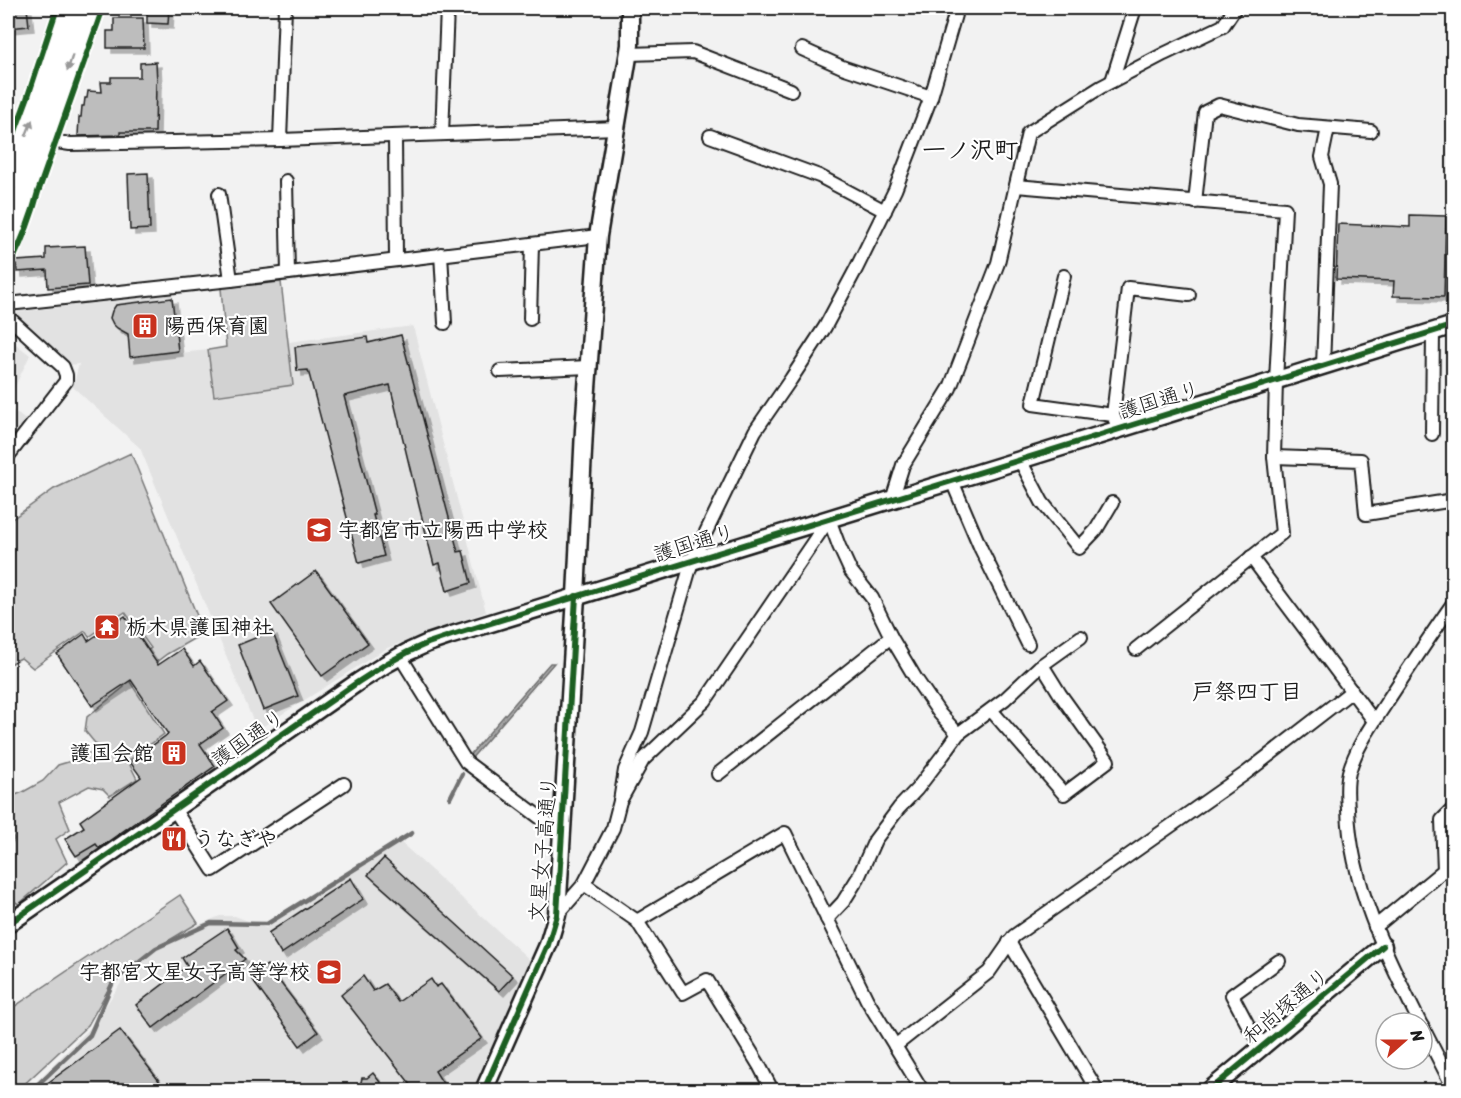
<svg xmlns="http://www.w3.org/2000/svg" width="1461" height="1098" viewBox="0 0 1461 1098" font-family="Sriracha,'Klee One',sans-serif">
	<defs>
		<filter id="shadow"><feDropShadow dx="5" dy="5" stdDeviation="0" flood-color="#0004"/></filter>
	</defs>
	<rect width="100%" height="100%" fill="#f2f2f2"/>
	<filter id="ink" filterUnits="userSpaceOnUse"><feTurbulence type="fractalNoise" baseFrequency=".0167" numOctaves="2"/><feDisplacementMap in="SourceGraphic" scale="12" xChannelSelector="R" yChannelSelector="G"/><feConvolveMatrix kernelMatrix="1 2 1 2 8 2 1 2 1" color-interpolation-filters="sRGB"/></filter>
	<g filter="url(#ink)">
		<g fill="#e2e2e2">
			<path d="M281 282 289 342 413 326 486 612 387 648 257 730 140 448 73 387 79 364 68 365 8 313 172 294 180 353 208 350 226 347 221 288Z"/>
			<path d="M8 338 30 355 8 401Z"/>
			<path d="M8 407 30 423 8 450Z"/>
			<path d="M398 840 532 962 475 1090H28L93 1025 121 983 139 960 170 937 220 916H235L266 928Z"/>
		</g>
		<g fill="#d2d2d2" stroke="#777" stroke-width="1.5">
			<path d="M281 282 293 385 214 396 208 350 226 347 221 288Z"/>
			<path d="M131 453 204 633 167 654 130 682 164 734 128 761 137 779 110 796 103 789 89 786 59 802 70 829 56 839 67 862 19 904 8 898V850L14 839 8 826V798L23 792 43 781 58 765 78 759 99 748 85 731 87 717 124 687 116 675 151 648 125 612 89 637 85 631 33 668 21 658 8 665V522L54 489Z"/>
			<path d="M180 895 198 923 156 948 113 981 88 1025 18 1090H8V1011Z"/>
		</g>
		<path fill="#a8a8a8" stroke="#707070" stroke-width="1.5" d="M550 663H554L470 760 468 757Z"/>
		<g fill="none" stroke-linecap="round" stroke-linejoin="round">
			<g stroke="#707070" stroke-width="4.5">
				<path d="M450 798 462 774"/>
				<path d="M32 1090 90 1035 113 982 156 948 211 923 267 924 412 833"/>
			</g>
		</g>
		<g fill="#bdbdbd" stroke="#1c1c1c" stroke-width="1.5" filter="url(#shadow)">
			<path d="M8 8H27L29 26 8 28Z"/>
			<path d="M147 8H169L168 24 147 23Z"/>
			<path d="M114 18H143L144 48H107V31H114Z"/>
			<path d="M156 62 157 82 156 83 155 132H120V135L78 136 79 117H81L82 106H84L85 98H87L88 91 102 92 101 82H111V77H140V63Z"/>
			<path d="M148 173 150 229 130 230 128 174Z"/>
			<path d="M1410 215 1446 216 1444 297 1393 296 1394 281 1336 279 1338 224 1410 227Z"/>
			<path d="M85 246 88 285 48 288 47 270 17 272 16 261 46 259V248Z"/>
			<path d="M172 298 178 351 130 357 128 334 117 328 113 324 110 318 112 311 116 305Z"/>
			<path d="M401 335 458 552 463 551 471 583 447 591 440 563 434 565 419 506 390 385 344 396 375 515H373L384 556 359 563 308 370 297 371 295 347 367 337 368 343Z"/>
			<path d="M316 571 368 643 322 676 271 604Z"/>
			<path d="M125 616 158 665 182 649 194 666 200 661 228 701 212 712 223 728 200 744 215 766 99 848 96 844 76 856 65 839 84 827 80 821 141 777 130 762 168 734 131 680 92 706 57 654 84 634 88 641Z"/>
			<path d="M272 631 298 696 263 710 238 645Z"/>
			<path d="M384 858 513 976 499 991 368 875Z"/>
			<path d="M351 878 363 899 281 954 268 933Z"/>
			<path d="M227 928 239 948 236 950 245 959 153 1028 136 1005 187 966 182 958Z"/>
			<path d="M267 965 318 1032 300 1046 250 977Z"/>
			<path d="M363 976 373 991 385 984 398 1002 431 979 436 987 441 984 482 1038 435 1071 447 1090H415L341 995Z"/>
			<path d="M120 1030 166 1090H38Z"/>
			<path d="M373 1073 386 1090H359L362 1078H367Z"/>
		</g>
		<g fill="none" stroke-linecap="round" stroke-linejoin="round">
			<g stroke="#1c1c1c" stroke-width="16">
				<g id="street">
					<path d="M802 49 842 67 931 97"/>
					<path d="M629 54 693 52 791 90"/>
					<path d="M1112 81 1135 8"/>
					<path d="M442 134 447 8"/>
					<path d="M395 136 396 260"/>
					<path d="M710 136 819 176 885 211"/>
					<path d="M45 138 57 142 70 144 280 140 617 128"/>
					<path d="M280 140 285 8"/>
					<path d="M286 181 288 273"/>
					<path d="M1016 186 1285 209 1276 381 1274 457 1282 533 1136 649"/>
					<path d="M219 194 231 280"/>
					<path d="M1195 202 1205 112 1219 105 1298 125 1371 131"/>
					<path d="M441 254 445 323"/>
					<path d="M1064 276 1033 404 1113 415 1119 430"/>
					<path d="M8 304 231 280 598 236"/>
					<path d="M8 317 63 367 66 375V381L8 456"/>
					<path d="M530 319 532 244"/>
					<path d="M1323 366 1330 184 1322 157 1328 128"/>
					<path d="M500 371 588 367"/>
					<path d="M1113 415 1128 288 1189 295"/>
					<path d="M1432 434 1433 331"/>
					<path d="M1274 457 1361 460 1366 514 1454 500"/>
					<path d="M1020 460 1042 502 1079 548 1096 530 1112 503"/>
					<path d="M952 481 981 549 1028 644"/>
					<path d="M892 500 903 465 950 388 998 263 1028 133 1101 87 1164 54 1223 26 1235 8"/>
					<path d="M829 519 839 546 850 570 872 598 891 637 916 679 940 714 958 734"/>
					<path d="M1251 557 1374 721"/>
					<path d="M400 656 466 762 562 834"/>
					<path d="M991 710 1064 794 1108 761 1060 694 1042 665"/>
					<path d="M718 774 891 637"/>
					<path d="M620 801 625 770 642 732 692 561 755 431 791 379 825 327 856 269 895 190 931 97 957 8"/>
					<path d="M174 809 213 870 344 784"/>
					<path d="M584 884 637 921 785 833 867 1000 922 1090"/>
					<path d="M557 915 584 884 613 828 620 801 643 760 705 701 829 519"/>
					<path d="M827 919 843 902 858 878 875 840 899 808 917 789 943 755 958 734 1005 699 1039 667 1081 637"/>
					<path d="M637 921 683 993 707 980 759 1065 772 1090"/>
					<path d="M1375 927 1444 870 1442 820 1454 808"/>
					<path d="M1009 942 1097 1090"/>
					<path d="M1420 1023C1387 957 1350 884 1348 809 1347 797 1346 784 1349 772 1357 744 1375 721 1390 697 1411 665 1432 633 1454 602"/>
					<path d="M1422 1026 1454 1089"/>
					<path d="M895 1046 989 972 1014 936 1246 773 1352 691"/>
					<path d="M1264 1046 1249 1027 1232 995 1279 961"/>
				</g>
			</g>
			<g stroke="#1c1c1c" stroke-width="21">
				<g id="secondary">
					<path d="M8 924 358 682 386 664 408 652 428 643 452 635 1020 460 1454 325"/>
					<path d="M484 1090 548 945 557 915 576 596 584 430 598 236 630 45V8"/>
					<path d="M1210 1090 1383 946"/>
				</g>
			</g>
			<g stroke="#1c1c1c" stroke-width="24">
				<g id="primary">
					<path d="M8 182 37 108 71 8"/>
					<path d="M8 236 45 138 88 8"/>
				</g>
			</g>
			<use href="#street" stroke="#fff" stroke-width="12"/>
			<use href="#secondary" stroke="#fff" stroke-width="16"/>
			<use href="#primary" stroke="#fff" stroke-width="20"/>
			<g stroke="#fff" stroke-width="10">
				<g id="cycleway">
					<path d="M8 150 27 99 57 8"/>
					<path d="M8 269C21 244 31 219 38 192L103 8"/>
					<path d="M8 924 358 682 386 664 408 652 428 643 452 635 1020 460 1454 325"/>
					<path d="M484 1090 548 945 557 915 576 596"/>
					<path d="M1210 1090 1383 946"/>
				</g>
			</g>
			<use href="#cycleway" stroke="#1b5e20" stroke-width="6"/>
		</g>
		<defs><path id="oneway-solid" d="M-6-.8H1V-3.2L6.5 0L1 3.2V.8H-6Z" transform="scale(1.5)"/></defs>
		<g fill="#999">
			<use href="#oneway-solid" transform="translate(70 63) rotate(108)"/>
			<use href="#oneway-solid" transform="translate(29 128) rotate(-68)"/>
		</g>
	</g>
	<defs>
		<g id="building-square" transform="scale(1.35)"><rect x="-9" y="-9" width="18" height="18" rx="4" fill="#c8321e" stroke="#fff"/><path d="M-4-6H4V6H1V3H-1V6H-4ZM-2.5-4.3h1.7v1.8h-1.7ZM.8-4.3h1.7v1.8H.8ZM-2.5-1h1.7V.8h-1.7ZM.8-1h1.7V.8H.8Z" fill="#fff"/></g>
		<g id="school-square" transform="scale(1.35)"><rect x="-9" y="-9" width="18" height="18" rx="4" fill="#c8321e" stroke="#fff"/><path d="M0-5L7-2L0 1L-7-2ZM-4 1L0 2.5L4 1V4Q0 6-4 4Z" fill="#fff"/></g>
		<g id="temple-square" transform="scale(1.35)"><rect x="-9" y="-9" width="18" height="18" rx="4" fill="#c8321e" stroke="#fff"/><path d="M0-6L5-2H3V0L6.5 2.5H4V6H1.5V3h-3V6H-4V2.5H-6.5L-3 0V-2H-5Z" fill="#fff"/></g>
		<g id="restaurant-square" transform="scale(1.35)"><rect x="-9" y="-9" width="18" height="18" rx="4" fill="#c8321e" stroke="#fff"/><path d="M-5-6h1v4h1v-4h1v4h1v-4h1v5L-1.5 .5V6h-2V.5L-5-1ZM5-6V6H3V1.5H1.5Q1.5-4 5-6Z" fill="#fff"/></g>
	</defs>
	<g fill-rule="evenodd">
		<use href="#building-square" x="145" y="326"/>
		<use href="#school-square" x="319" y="530"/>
		<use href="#temple-square" x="107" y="627"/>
		<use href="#building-square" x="174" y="753"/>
		<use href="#restaurant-square" x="174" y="839"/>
		<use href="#school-square" x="329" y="972"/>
	</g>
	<g text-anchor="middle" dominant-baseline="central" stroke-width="4.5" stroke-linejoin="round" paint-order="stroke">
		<g font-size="21" font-weight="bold" fill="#1c1c1c" stroke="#fff" text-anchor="start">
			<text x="164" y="326">陽西保育園</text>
			<text x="338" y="530">宇都宮市立陽西中学校</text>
			<text x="126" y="627">栃木県護国神社</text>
			<text x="154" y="753" text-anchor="end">護国会館</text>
			<text x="194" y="839">うなぎや</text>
			<text x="310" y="972" text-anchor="end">宇都宮文星女子高等学校</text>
		</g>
		<g font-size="21" fill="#1c1c1c" stroke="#fff">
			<text transform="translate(1159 400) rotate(-17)">護国通り</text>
			<text transform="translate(694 543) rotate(-17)">護国通り</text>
			<text transform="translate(248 738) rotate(-35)">護国通り</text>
			<text transform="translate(543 849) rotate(-85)">文星女子高通り</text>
			<text transform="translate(1286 1006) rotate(-40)">和尚塚通り</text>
		</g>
		<g font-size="22" font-weight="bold" fill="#1c1c1c" stroke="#fff">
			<text x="1247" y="691">戸祭四丁目</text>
		</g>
		<g font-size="24" font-weight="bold" fill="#1c1c1c" stroke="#fff">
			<text x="970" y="150">一ノ沢町</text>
		</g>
	</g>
	<rect width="1461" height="1098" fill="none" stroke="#fff" stroke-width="30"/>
	<rect x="15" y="15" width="1431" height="1068" fill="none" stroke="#1c1c1c" stroke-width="2" filter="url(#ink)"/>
	<g transform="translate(1404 1041) rotate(69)"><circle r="28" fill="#ffffff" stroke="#a4a4a4" stroke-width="1.5"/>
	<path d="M0-4.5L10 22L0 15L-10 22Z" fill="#c8321e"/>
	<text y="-9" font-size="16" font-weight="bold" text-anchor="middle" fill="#1c1c1c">N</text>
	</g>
</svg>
